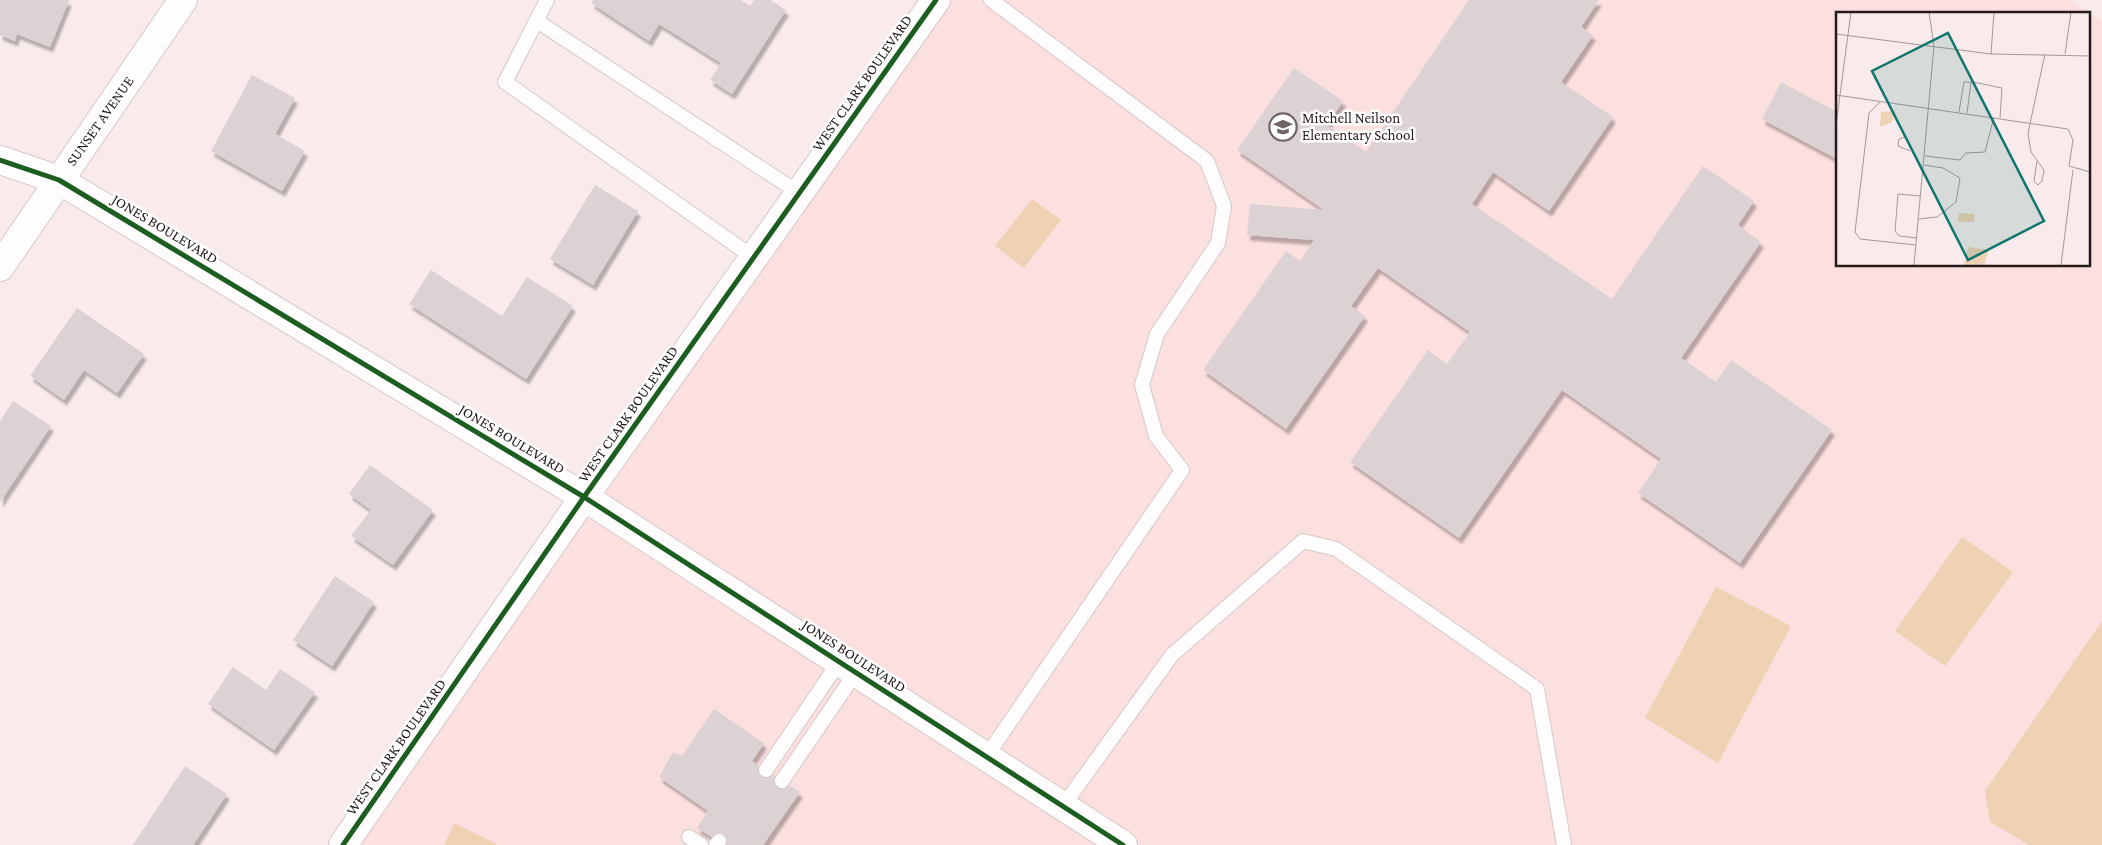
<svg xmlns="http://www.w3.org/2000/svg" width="2102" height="845" viewBox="0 0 2102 845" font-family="'Crimson Pro',serif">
	<defs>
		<filter id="shadow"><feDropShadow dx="3" dy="5.5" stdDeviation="1" flood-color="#0004"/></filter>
	</defs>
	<rect width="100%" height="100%" fill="#f9ebeb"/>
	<path fill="#fcdfdf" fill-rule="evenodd" d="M936 0H2071L2102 21V845H343ZM1837 14H2088V265H1837Z"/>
	<g fill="#efd1b3">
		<path d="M1032 199 1061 220 1024 268 995 246Z"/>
		<path d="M1962 537 2013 572 1945 666 1895 631Z"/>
		<path d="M1716 587 1791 626 1718 763 1645 718Z"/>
		<path d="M2102 621V845H2029L1990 822 1985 791Z"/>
		<path d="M454 823 495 843 497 845H444Z"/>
	</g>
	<g fill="#dcd1d3" filter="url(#shadow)">
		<path d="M0 0H69L50 47 17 34 15 41 0 35Z"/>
		<path d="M593 0H741L750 6 754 0H770L786 10 732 94 710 80 721 63 659 24 649 41 591 3Z"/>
		<path d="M1469 0H1599L1581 27 1593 35 1561 82 1613 117 1549 211 1493 172 1472 204 1612 299 1703 166 1754 201 1738 225 1761 242 1681 358 1716 382 1731 360 1832 430 1740 563 1638 493 1661 459 1562 390 1459 538 1350 462 1428 350 1447 364 1470 332 1378 268 1351 306 1365 316 1286 429 1203 370 1286 251 1300 261 1314 240 1247 235 1250 204 1324 210 1237 150 1294 68 1343 101 1327 125 1366 152Z"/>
		<path d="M252 75 295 98 275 134 305 151 282 191 211 151Z"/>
		<path d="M1781 82 1837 112V159L1762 119Z"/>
		<path d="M595 185 638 211 593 285 550 259Z"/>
		<path d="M431 270 502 316 527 277 573 306 526 379 409 304Z"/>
		<path d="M77 308 144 354 117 393 84 370 64 400 30 376Z"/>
		<path d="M13 401 51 426 0 502V421Z"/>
		<path d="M370 465 433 510 393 565 351 536 371 510 349 494Z"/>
		<path d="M335 576 374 602 332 666 293 640Z"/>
		<path d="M233 667 266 690 280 669 315 692 274 750 208 704Z"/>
		<path d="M714 709 764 743 752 761 800 792 763 845H725L697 828 708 811 659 777 673 752 682 756Z"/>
		<path d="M185 766 227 794 193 845H133Z"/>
	</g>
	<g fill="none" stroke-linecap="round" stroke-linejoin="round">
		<g stroke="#d5c9c9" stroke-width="16">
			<g id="lane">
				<path d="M547 0 505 82 754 258"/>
				<path d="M537 21 799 193"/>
				<path d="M986 757 1182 470 1156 436 1142 385 1157 334 1218 243 1224 206 1207 161 991 0"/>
				<path d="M766 770 839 662"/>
				<path d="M782 781 856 672"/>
				<path d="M1063 806 1172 655 1303 541 1336 549 1537 689 1564 845"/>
				<path d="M689 837 701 845"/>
				<path d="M716 845 719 841"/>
			</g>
		</g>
		<g stroke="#d5c9c9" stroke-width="30">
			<g id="street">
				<path d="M0 160 59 180 584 497 1123 845"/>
				<path d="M0 267 183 0"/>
			</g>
		</g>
		<g stroke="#d5c9c9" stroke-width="30">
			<path id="secondary" d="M343 845 584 497 936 0"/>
		</g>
		<use href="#lane" stroke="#fefcfc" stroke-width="14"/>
		<use href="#street" stroke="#fefcfc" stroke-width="28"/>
		<use href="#secondary" stroke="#fefcfc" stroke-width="28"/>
		<g stroke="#fff" stroke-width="8">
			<g id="cycleway">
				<path d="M0 160 59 180 584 497 1123 845"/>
				<path d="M343 845 584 497 936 0"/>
			</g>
		</g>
		<use href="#cycleway" stroke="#1b5e20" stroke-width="5"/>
	</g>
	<defs>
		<g id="school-ring" transform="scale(1.4375)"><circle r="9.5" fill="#fff" stroke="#706464" stroke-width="1.5"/><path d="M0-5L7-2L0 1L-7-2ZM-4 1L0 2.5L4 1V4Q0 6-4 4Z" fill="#706464"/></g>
	</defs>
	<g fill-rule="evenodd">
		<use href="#school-ring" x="1283" y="127"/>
	</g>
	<g text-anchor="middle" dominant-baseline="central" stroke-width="5" stroke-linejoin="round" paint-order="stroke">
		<g font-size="15" fill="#261b1b" stroke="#fff">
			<text transform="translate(862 83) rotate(-55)">WEST CLARK BOULEVARD</text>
			<text transform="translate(100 121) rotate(-55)">SUNSET AVENUE</text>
			<text transform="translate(165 229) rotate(31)">JONES BOULEVARD</text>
			<text transform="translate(628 414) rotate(-55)">WEST CLARK BOULEVARD</text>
			<text transform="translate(512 439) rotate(31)">JONES BOULEVARD</text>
			<text transform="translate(854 656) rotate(33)">JONES BOULEVARD</text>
			<text transform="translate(396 747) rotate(-55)">WEST CLARK BOULEVARD</text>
		</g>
		<g font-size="15" fill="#261b1b" stroke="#fff" text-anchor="start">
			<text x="1302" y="118">Mitchell Neilson<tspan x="1302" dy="17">Elementary School</tspan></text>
		</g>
	</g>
	<g transform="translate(1836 12)">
		<rect width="254" height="254" fill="#f9ebeb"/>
		<path d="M59 99 56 110 44 115 45 100ZM123 201 138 202V210H122ZM132 235 153 238 148 253H128Z" fill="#efd1b3"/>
		<path fill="none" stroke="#a59898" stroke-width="1" d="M0 22 155 42 254 44M155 42 158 0M229 42 235 0M0 83 232 117 237 128 233 154 254 160M45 89 33 101 19 220 24 227 80 233M123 100 128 70H137L166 76 164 106M131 101 135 70M0 113 15 0M69 125 63 127 62 134 74 139M89 144 124 148 130 141 149 140 158 105M201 149 198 169 202 173 206 169 208 158 195 140 192 121 209 42M83 207 101 205 120 190 124 166 107 156 88 153M81 226 63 224 59 219 62 182 85 184M78 253 98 34 93 0M225 253 237 158"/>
		<path fill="#0f766e" fill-opacity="0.15" stroke="#0f766e" stroke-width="2.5" d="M112 21 208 209 132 248 36 59Z"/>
		<rect width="254" height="254" fill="none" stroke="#261b1b" stroke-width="2.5"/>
	</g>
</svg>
